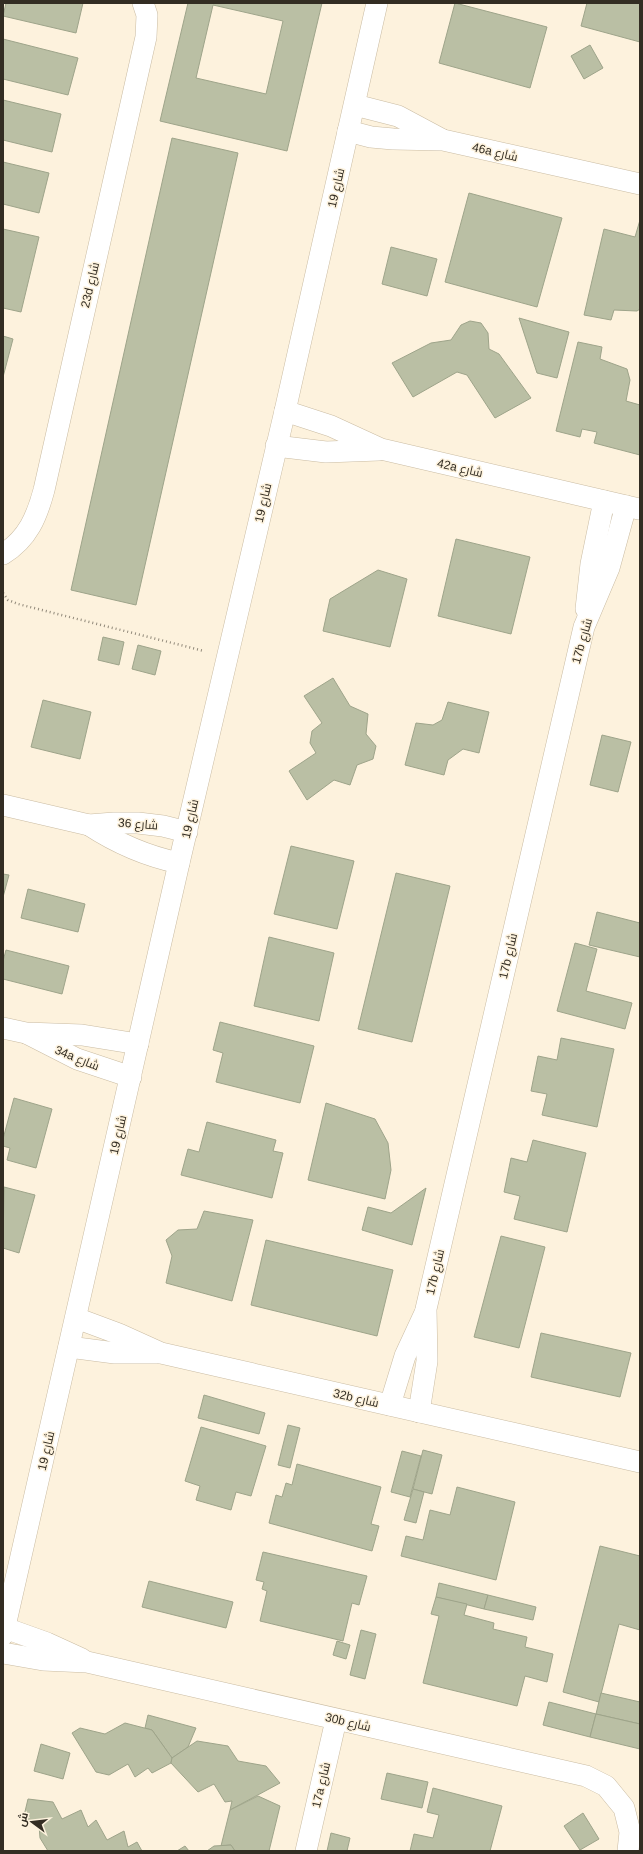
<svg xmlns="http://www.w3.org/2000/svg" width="643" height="1854" viewBox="0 0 643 1854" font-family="Helvetica,Cairo,sans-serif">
	<rect width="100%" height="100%" fill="#fdf2dd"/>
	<g fill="#babfa4" stroke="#9ea48a" fill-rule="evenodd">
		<path d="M6 3H83L76 33 3 16Z"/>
		<path d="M188 3H322L287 151 160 121ZM213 5 283 21 266 94 196 78Z"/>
		<path d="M455 3 547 27 530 88 439 63Z"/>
		<path d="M587 3H640V42L581 26Z"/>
		<path d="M3 39 78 58 68 95 3 79Z"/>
		<path d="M590 45 603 68 584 79 571 56Z"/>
		<path d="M3 100 61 114 52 152 3 140Z"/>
		<path d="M172 138 238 153 136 605 71 590Z"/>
		<path d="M3 162 49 173 39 213 3 204Z"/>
		<path d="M469 193 562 218 537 307 445 282Z"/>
		<path d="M640 220V309L637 311 614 310 611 320 584 315 604 229 635 237Z"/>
		<path d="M3 229 39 237 21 312 3 308Z"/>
		<path d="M391 247 437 259 427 296 382 284Z"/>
		<path d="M519 318 569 332 557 378 537 373Z"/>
		<path d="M470 321 481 323 488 333 489 349 499 354 531 398 495 418 467 375 457 372 413 397 392 363 431 343 451 340 461 325Z"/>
		<path d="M3 336 13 339 3 377Z"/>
		<path d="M578 342 602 347 600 359 627 369 630 380 626 401 640 405V455L594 443 597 432 582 429 580 437 556 431Z"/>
		<path d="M456 539 530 557 511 634 438 616Z"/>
		<path d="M378 570 407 579 390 647 323 631 330 599Z"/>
		<path d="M103 637 124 642 119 665 98 660Z"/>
		<path d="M138 645 161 651 155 675 132 669Z"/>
		<path d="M333 678 350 706 368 714 366 734 376 746 373 759 357 765 350 785 334 780 307 800 289 771 316 753 310 743 312 731 322 723 304 696Z"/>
		<path d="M43 700 91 712 80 759 31 747Z"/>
		<path d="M448 702 489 712 479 753 463 749 448 760 444 775 405 765 416 723 433 725 442 720Z"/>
		<path d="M602 735 631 742 618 792 590 785Z"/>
		<path d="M291 846 354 861 337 929 274 914Z"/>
		<path d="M396 873 450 886 412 1042 358 1029Z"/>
		<path d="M3 874 9 875 3 897Z"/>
		<path d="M28 889 85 904 78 932 21 918Z"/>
		<path d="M597 912 640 923V957L589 945Z"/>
		<path d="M269 937 334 953 319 1021 254 1006Z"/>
		<path d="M575 943 597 949 586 991 632 1003 625 1029 557 1011Z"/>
		<path d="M6 950 69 966 62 994 3 979V961Z"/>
		<path d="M220 1022 314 1046 300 1103 216 1082 223 1053 213 1050Z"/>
		<path d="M561 1038 614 1049 597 1127 542 1115 547 1094 531 1091 538 1056 557 1060Z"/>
		<path d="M14 1098 52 1109 36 1168 7 1160 10 1148 3 1146V1139Z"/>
		<path d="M326 1103 375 1119 388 1143 391 1170 385 1199 308 1180Z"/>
		<path d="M207 1122 276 1140 273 1151 283 1153 272 1198 181 1175 188 1149 199 1152Z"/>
		<path d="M533 1140 586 1153 567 1232 514 1219 520 1196 504 1192 511 1158 527 1162Z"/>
		<path d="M4 1187 35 1195 19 1253 3 1248Z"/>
		<path d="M426 1188 412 1245 362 1230 368 1207 391 1213Z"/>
		<path d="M204 1211 253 1220 232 1301 166 1283 172 1256 166 1240 178 1230 197 1229Z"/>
		<path d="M501 1236 545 1247 519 1348 474 1337Z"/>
		<path d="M266 1240 393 1270 377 1336 251 1305Z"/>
		<path d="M541 1333 631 1353 620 1397 531 1377Z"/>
		<path d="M204 1395 265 1413 259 1434 198 1418Z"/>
		<path d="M288 1425 300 1428 290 1468 278 1465Z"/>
		<path d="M201 1427 266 1446 251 1496 236 1492 231 1510 196 1500 200 1486 185 1481Z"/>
		<path d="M423 1450 442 1455 432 1494 413 1489Z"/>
		<path d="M402 1451 421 1456 410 1497 391 1492Z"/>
		<path d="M297 1464 381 1487 371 1524 379 1526 372 1551 269 1523 276 1495 282 1497 286 1483 292 1485Z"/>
		<path d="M457 1487 515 1502 496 1580 401 1556 406 1536 423 1540 430 1510 450 1515Z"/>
		<path d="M413 1489 424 1492 416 1523 404 1520Z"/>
		<path d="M600 1546 640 1556V1630L619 1624 599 1702 563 1692Z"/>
		<path d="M263 1552 367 1576 359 1605 352 1603 343 1641 260 1621 267 1591 262 1589 264 1582 256 1580Z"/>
		<path d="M149 1581 233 1602 226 1628 142 1607Z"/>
		<path d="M439 1583 488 1595 484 1609 436 1597Z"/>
		<path d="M488 1595 536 1607 533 1620 484 1609Z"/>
		<path d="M436 1597 467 1604 464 1615 494 1623 493 1629 527 1637 525 1647 553 1654 547 1682 525 1676 517 1706 423 1683 439 1616 431 1614Z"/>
		<path d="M361 1630 376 1634 365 1679 350 1675Z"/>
		<path d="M337 1641 350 1645 346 1659 333 1655Z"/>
		<path d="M601 1693 640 1702V1724L596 1714Z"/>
		<path d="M549 1702 596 1714 590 1737 543 1725Z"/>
		<path d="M596 1714 640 1724V1749L590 1737Z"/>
		<path d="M148 1715 196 1728 188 1747 172 1758 152 1730 145 1728Z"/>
		<path d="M125 1723 152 1730 172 1758 171 1763 152 1773 148 1768 135 1777 128 1764 109 1775 96 1772 72 1733 80 1728 105 1734Z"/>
		<path d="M197 1741 228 1746 238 1761 266 1766 280 1783 230 1810 232 1801 225 1802 214 1784 198 1792 171 1763 172 1758Z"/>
		<path d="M41 1744 70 1753 63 1779 34 1771Z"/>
		<path d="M387 1773 428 1782 422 1808 381 1799Z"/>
		<path d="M433 1788 502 1806 490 1851H410L414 1834 433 1838 439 1815 427 1812Z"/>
		<path d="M258 1796 280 1806 269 1851H235L231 1845 221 1846 230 1810Z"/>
		<path d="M28 1799 53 1802 62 1819 81 1810 88 1827 96 1820 107 1840 124 1831 128 1847 137 1842 142 1851H48L40 1838 39 1825 23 1820Z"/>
		<path d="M583 1813 599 1839 580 1850 564 1826Z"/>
		<path d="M331 1833 350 1838 347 1851H327Z"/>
		<path d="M231 1845 235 1851H207L214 1846Z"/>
		<path d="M185 1846 189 1851H177Z"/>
	</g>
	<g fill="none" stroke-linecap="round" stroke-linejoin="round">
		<g stroke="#cabca3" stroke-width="22">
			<g id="street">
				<path d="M355 105 398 116 441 139"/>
				<path d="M348 131 371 137 393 139 443 140 640 184"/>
				<path d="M285 411 331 426 381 449 639 509"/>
				<path d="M276 446 326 452 379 450"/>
				<path d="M3 554C28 539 37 516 44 490L146 37 147 15 143 3"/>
				<path d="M586 609 591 564 604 501"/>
				<path d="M3 805 89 825 114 823H138L163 826 187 832"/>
				<path d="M89 825C118 844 146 856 179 863"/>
				<path d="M3 1028 26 1033 82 1035 138 1044"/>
				<path d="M28 1034 77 1059 131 1077"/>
				<path d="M76 1318 119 1334 161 1353 640 1462"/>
				<path d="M69 1347 115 1353H157"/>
				<path d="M390 1405 405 1356 425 1313"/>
				<path d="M419 1412 427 1361 426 1309 584 627 609 568 626 506"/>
				<path d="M5 1628 47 1643 82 1659"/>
				<path d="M3 1635 179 863 285 411 377 3"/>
				<path d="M3 1653 43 1660 87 1662 586 1776 606 1786 624 1808 630 1832 628 1851"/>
				<path d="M306 1851 336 1720"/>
			</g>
		</g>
		<path stroke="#91897a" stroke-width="2.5" stroke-dasharray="1 3" stroke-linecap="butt" d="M3 593 8 600 18 604 204 651"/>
		<use href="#street" stroke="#fff" stroke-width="21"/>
	</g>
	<g text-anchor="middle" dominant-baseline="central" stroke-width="3" stroke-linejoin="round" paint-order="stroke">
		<g font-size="12" fill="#332d23" stroke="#fdf2dd">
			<text transform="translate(495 152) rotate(13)">46a شارع</text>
			<text transform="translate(336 188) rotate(-77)">شارع 19</text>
			<text transform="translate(90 285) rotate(-77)">23d شارع</text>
			<text transform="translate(460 468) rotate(13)">42a شارع</text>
			<text transform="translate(263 503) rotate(-77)">شارع 19</text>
			<text transform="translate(582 641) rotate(-74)">17b شارع</text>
			<text transform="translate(190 819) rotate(-77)">شارع 19</text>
			<text transform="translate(138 824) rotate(4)">شارع 36</text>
			<text transform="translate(508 956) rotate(-77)">17b شارع</text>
			<text transform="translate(77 1058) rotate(22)">34a شارع</text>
			<text transform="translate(118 1135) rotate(-77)">شارع 19</text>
			<text transform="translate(435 1272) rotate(-77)">17b شارع</text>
			<text transform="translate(356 1398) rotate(13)">32b شارع</text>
			<text transform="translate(46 1451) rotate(-77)">شارع 19</text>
			<text transform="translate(348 1722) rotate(13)">30b شارع</text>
			<text transform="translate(321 1785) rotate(-77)">17a شارع</text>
		</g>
	</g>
	<rect width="643" height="1854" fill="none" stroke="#332d23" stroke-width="8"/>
	<g transform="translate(32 1822) rotate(285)" stroke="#fdf2dd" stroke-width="3" paint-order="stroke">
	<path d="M0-3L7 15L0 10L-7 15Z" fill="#332d23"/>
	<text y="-6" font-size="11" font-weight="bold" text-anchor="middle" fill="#332d23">ش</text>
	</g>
</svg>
